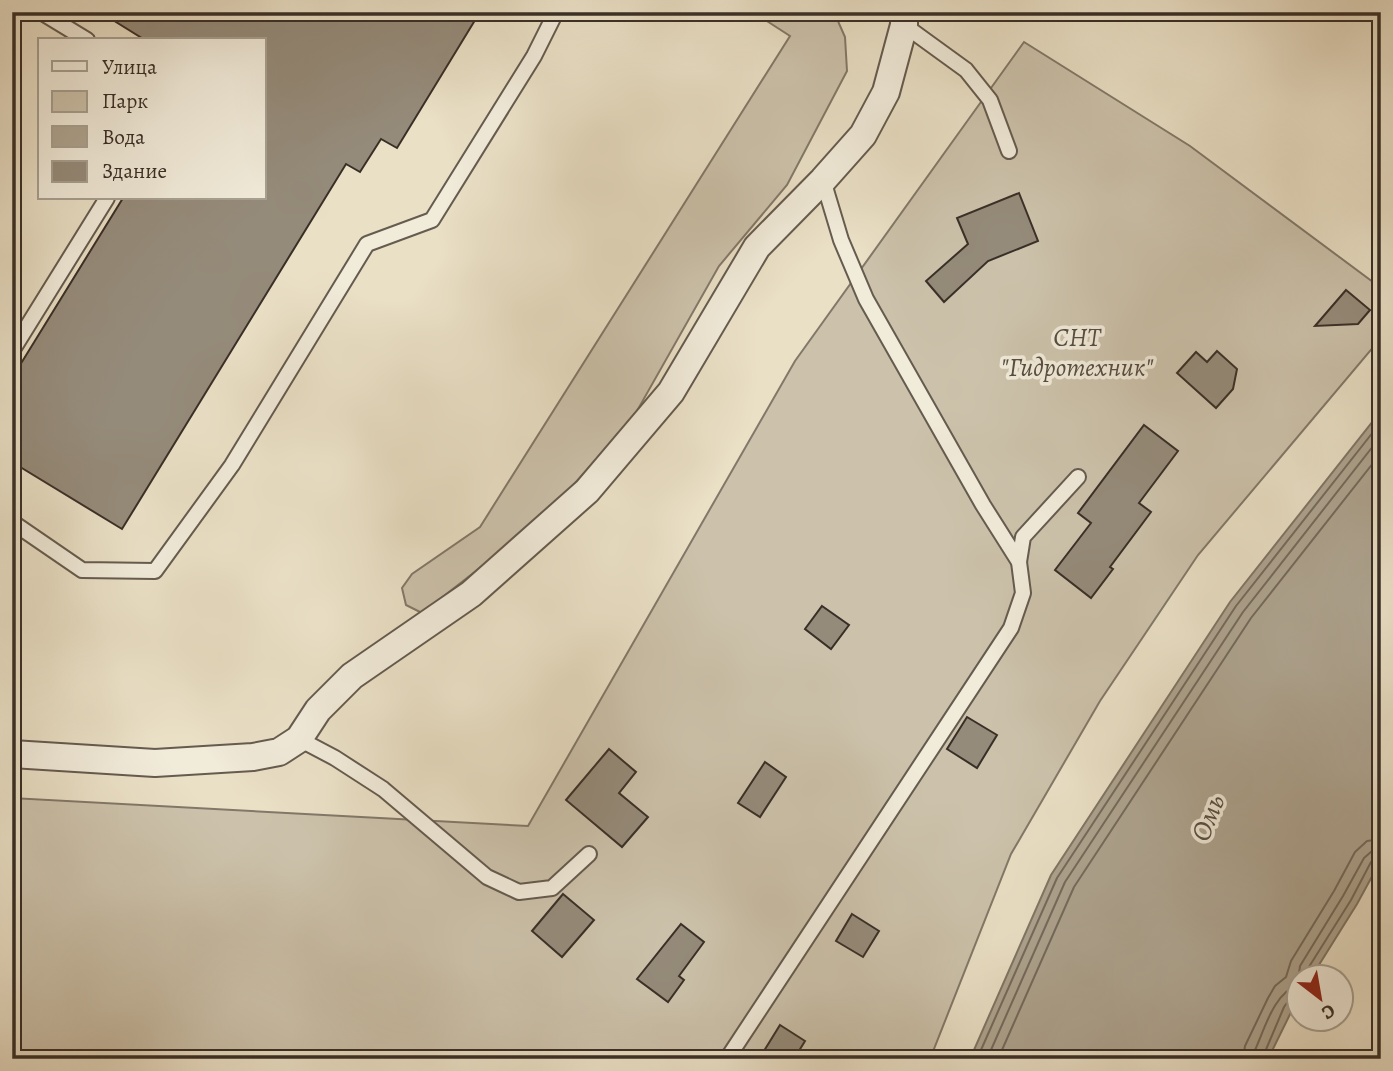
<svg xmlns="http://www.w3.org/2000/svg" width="1393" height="1071" viewBox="0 0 1393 1071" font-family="Alegreya,serif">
	<rect width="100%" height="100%" fill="#eae0c6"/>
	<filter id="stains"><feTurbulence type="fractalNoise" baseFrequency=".00286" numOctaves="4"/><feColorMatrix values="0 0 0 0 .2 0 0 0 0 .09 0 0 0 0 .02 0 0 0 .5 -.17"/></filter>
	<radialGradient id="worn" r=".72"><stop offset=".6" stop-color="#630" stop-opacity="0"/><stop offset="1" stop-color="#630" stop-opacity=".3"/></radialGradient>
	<g fill="#ccc2ab" stroke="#827869" stroke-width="2">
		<path d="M753 12H834L845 37 847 71 787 185 719 266 633 418 543 519 422 613 406 605 402 588 412 574 480 527 790 36Z"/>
		<path d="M1024 42 1190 146 1381 288V338L1198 555 1100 701 1011 854 930 1059H12V798L528 826 795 361Z"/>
	</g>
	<path fill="#aea490" stroke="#7f7566" stroke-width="2" d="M1381 411V860L1357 904 1312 976H1298V998L1268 1059H970L1051 875 1230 602Z"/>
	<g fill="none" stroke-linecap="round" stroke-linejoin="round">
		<g stroke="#746a5c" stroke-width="2">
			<path d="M1306 976 1307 970 1351 900 1371 862 1381 858"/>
			<path d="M1298 981 1300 966 1343 896 1364 858 1372 851 1381 849"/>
			<path d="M977 1059 1057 878 1236 606 1381 422"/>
			<path d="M987 1059 1065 882 1243 612 1381 436"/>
			<path d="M998 1059 1074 887 1251 618 1381 453"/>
			<path d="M1243 1059 1245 1046 1268 998 1275 986 1286 977 1291 961 1334 891 1355 852 1367 841 1381 839"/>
			<path d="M1253 1059 1255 1050C1265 1028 1274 993 1298 985"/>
			<path d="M1262 1059 1284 1007 1291 997 1298 995"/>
		</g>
	</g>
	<g fill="#958b7a" stroke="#392f27" stroke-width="2">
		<path d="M100 12H480L397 148 381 139 360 172 346 164 122 529 12 462V378L123 198H264V40H145Z"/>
		<path d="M1019 193 1038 241 988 261 944 302 926 281 968 244 957 218Z"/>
		<path d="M1346 290 1370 310 1358 324 1315 326Z"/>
		<path d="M1217 351 1237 369 1233 389 1216 408 1177 373 1196 352 1207 362Z"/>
		<path d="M1144 425 1178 451 1139 503 1151 512 1110 567 1113 569 1091 598 1055 570 1091 523 1078 513Z"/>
		<path d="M822 606 849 625 831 649 805 629Z"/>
		<path d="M967 717 997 735 977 768 947 749Z"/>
		<path d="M609 749 636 772 619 793 648 817 622 847 566 800Z"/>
		<path d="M765 762 786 777 760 817 738 803Z"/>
		<path d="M563 894 594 920 562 957 532 931Z"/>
		<path d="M852 914 879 931 863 957 836 941Z"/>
		<path d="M681 924 704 942 679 976 684 980 668 1002 637 979Z"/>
		<path d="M780 1025 805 1041 794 1059H759Z"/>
	</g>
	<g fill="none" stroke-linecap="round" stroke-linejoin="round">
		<g stroke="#655b4f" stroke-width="18">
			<g id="lane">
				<path d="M41 12 87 40"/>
				<path d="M904 25 966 70 990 100 1009 151"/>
				<path d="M12 351 107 198"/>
				<path d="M12 522 82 570 155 571 232 465 367 244 432 220 534 56 556 12"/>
				<path d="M1019 562 1023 537 1078 477"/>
				<path d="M299 739 335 758 383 789 487 877 519 892 552 888 589 854"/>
				<path d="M727 1059 1011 628 1023 593 1019 562 983 505 866 299 841 240 823 180"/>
			</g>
		</g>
		<g stroke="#655b4f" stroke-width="30">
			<path id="street" d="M12 754 155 763 253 757 279 752 299 739 318 710 352 676 471 594 587 491 671 392 757 247 823 180 863 135 886 92 904 25V12"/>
		</g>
		<use href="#lane" stroke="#f1ebda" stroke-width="14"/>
		<use href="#street" stroke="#f1ebda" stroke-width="26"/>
	</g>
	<g text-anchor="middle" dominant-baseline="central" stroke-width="7" stroke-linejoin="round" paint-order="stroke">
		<g font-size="26" font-style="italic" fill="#564c41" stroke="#f1ebda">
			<text x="1077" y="337">СНТ<tspan x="1077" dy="30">"Гидротехник"</tspan></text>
		</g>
		<g font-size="28" font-style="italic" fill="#564c41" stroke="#f1ebda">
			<text transform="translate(1208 818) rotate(-68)">Омь</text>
		</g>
	</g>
	<rect width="1393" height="1071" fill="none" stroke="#eae0c6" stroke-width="42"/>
	<rect x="14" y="14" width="1365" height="1043" fill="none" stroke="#392f27" stroke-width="3.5"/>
	<rect x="21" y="21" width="1351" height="1029" fill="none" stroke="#392f27" stroke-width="2"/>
	<rect x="38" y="38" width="228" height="161" fill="#f1ebda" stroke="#a7a092" stroke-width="2"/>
	<rect x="52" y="61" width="35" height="10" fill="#f1ebda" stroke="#a7a092" stroke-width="2"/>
	<text x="102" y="74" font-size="21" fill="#392f27">Улица</text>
	<rect x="52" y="91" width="35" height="21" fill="#ccc2ab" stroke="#a7a092" stroke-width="2"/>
	<text x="102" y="108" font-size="21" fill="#392f27">Парк</text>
	<rect x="52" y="126" width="35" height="21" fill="#aea490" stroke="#a7a092" stroke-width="2"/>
	<text x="102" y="144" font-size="21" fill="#392f27">Вода</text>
	<rect x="52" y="161" width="35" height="21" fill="#958b7a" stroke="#a7a092" stroke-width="2"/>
	<text x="102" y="178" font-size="21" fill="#392f27">Здание</text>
	<g transform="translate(1320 998) rotate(149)"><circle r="33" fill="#f1ebda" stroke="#a7a092" stroke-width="2"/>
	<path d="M0-5L12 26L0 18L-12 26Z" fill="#8f2418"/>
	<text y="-10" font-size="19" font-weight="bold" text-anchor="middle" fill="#392f27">С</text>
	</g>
	<rect width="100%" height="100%" filter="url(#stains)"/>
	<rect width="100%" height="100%" fill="url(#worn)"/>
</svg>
